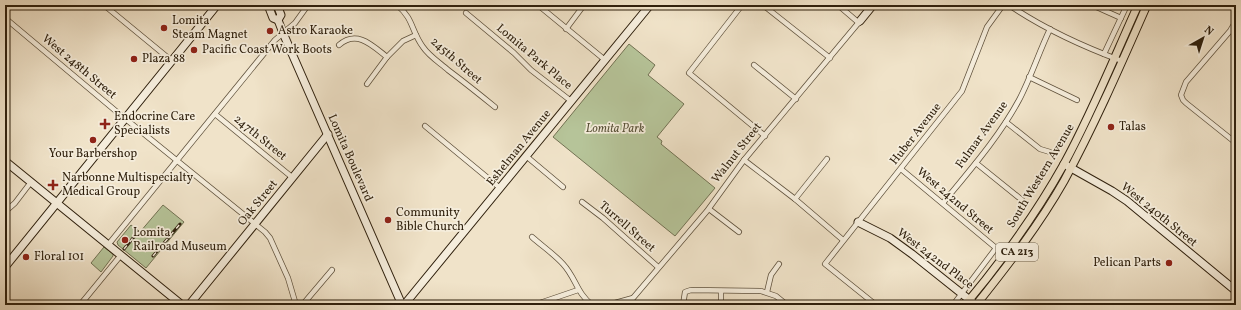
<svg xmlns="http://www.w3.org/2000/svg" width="1241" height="310" viewBox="0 0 1241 310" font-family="Vollkorn,serif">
	<rect width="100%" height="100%" fill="#f0e3c9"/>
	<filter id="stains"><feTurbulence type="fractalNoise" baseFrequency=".005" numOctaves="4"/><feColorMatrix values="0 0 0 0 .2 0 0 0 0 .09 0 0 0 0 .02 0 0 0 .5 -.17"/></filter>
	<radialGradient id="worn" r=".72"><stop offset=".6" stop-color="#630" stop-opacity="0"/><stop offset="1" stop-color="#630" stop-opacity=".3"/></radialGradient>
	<g fill="#b6c499" stroke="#727253">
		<path d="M629 44 655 65 648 75 684 104 657 137 662 141 661 144 715 188 675 236 553 137Z"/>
		<path d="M163 205 184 222 146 268 118 245 117 242 131 225 140 232Z"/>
		<path d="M104 247 113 254V256L101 272 91 263Z"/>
	</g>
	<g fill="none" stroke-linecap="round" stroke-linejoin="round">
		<g stroke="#5f513c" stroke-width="6">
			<g id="street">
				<path d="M104 5 172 61"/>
				<path d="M397 5C414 19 411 31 423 47 429 56 440 63 448 70 464 82 479 94 495 107"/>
				<path d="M538 5 605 60"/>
				<path d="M742 5 689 73 765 136"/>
				<path d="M763 5 830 58"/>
				<path d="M838 5 859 23"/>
				<path d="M1009 5C1043 28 1084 47 1122 61"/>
				<path d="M1092 5 1121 18"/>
				<path d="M466 13 514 53 531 70 571 101"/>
				<path d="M5 18 117 112 265 232 270 238 288 278 296 305"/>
				<path d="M1236 21 1230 31 1186 82 1181 95 1183 100 1186 103 1236 143"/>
				<path d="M566 29 584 5"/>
				<path d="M339 45C357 29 373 46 387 57"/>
				<path d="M1104 54 1127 5"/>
				<path d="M754 65 796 99"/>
				<path d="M1029 77 1077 100"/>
				<path d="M367 84 387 57 403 41 416 35"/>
				<path d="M215 114 293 178"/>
				<path d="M1006 122 1040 149 1050 152"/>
				<path d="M425 126 500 188"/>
				<path d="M526 156 563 187"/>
				<path d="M744 160 795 199 843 240"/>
				<path d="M976 163 1022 200"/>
				<path d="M901 169 996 248 953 305"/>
				<path d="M795 199 827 159"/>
				<path d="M582 202 603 218 658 267"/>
				<path d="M943 203C970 170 999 137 1019 100 1031 77 1039 52 1050 29"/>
				<path d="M709 209 739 232"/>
				<path d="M7 210 15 203 31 182"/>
				<path d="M532 237C542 246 554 254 563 264 576 278 576 292 592 305"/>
				<path d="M108 245 275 40 295 23 308 5"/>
				<path d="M767 292 771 275 779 264"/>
				<path d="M537 304 578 290"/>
				<path d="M80 305 121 255"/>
				<path d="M299 305 304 303 332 270"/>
				<path d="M612 305 615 303 633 298 707 211 744 160 860 21"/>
				<path d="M683 305 685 292 691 290 761 291 776 296 787 305"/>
				<path d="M721 305V291"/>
				<path d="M876 305 825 264 962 91 987 27 1003 5"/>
			</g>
		</g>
		<g stroke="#2f200d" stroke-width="9">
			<g id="secondary">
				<path d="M268 5 273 18 278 20"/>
				<path d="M277 5 281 15 278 20 283 33 402 305"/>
				<path d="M860 21 873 5"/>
				<path d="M5 161 182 305"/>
				<path d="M1064 164 1112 191 1127 201 1236 291"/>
				<path d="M858 222 890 238 912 254 976 305"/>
				<path d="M5 267 217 5"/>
				<path d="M189 305 328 134"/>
				<path d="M404 305 650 5"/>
			</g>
		</g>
		<g stroke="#2f200d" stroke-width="9">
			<g id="primary">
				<path d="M965 305C1002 261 1036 214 1064 164 1092 113 1114 58 1138 5"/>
				<path d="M976 305C1008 265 1039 225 1064 181 1095 124 1121 64 1147 5"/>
			</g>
		</g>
		<use href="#street" stroke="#f5eddc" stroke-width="4.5"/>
		<use href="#secondary" stroke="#f5eddc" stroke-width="7"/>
		<use href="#primary" stroke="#f0e3c9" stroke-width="7"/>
		<g stroke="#2f200d" stroke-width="3">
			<g id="rail">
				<path d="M124 249 138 232"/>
				<path d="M153 256 180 224"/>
			</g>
		</g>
		<use href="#rail" stroke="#f5eddc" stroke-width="1.5" stroke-dasharray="4.5" stroke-linecap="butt"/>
	</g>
	<g fill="#8f2418" stroke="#f5eddc" stroke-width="1.5">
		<circle cx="164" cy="28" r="4"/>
		<circle cx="270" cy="31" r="4"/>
		<circle cx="194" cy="50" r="4"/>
		<circle cx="134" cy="59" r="4"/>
		<path d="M103 118h4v4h4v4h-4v4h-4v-4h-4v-4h4z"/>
		<circle cx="1111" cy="127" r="4"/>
		<circle cx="93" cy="140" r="4"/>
		<path d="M51 179h4v4h4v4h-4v4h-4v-4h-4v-4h4z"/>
		<circle cx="388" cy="220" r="4"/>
		<circle cx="125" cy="240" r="4"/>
		<circle cx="26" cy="257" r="4"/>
		<circle cx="1169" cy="263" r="4"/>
	</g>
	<g text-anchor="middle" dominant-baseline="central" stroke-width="3.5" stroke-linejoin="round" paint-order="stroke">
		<rect fill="#f5eddc" stroke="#6a5e4b" stroke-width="1" x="996" y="243" width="42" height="18" rx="3"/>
		<g font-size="11" font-weight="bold" fill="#2f200d">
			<text x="1017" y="252">CA 213</text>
		</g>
		<g font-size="12" fill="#2f200d" stroke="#f5eddc" text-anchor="start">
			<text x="172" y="21">Lomita<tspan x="172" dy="14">Steam Magnet</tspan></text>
			<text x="278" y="31">Astro Karaoke</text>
			<text x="202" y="50">Pacific Coast Work Boots</text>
			<text x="142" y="59">Plaza 88</text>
			<text x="114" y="117">Endocrine Care<tspan x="114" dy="14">Specialists</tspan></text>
			<text x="1119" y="127">Talas</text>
			<text x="93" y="154" text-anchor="middle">Your Barbershop</text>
			<text x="62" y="178">Narbonne Multispecialty<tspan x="62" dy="14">Medical Group</tspan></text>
			<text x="396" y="213">Community<tspan x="396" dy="14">Bible Church</tspan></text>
			<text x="133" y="233">Lomita<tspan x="133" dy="14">Railroad Museum</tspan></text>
			<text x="34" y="257">Floral 101</text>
			<text x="1161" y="263" text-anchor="end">Pelican Parts</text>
		</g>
		<g font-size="12" fill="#2f200d" stroke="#f5eddc">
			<text transform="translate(534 57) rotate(40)">Lomita Park Place</text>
			<text transform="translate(456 61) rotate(41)">245th Street</text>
			<text transform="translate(79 67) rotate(40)">West 248th Street</text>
			<text transform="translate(916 134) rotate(-52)">Huber Avenue</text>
			<text transform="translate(982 135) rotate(-54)">Fulmar Avenue</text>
			<text transform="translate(260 138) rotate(39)">247th Street</text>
			<text transform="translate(519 148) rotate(-51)">Eshelman Avenue</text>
			<text transform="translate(737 153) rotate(-52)">Walnut Street</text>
			<text transform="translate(350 158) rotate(66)">Lomita Boulevard</text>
			<text transform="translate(1041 176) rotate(-59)">South Western Avenue</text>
			<text transform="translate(955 201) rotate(40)">West 242nd Street</text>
			<text transform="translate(258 203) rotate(-51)">Oak Street</text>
			<text transform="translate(1159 215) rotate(39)">West 240th Street</text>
			<text transform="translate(627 227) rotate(41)">Turrell Street</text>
			<text transform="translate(935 259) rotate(37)">West 242nd Place</text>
		</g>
		<g font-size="12" font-style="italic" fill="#585137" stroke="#f5eddc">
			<text x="615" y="129">Lomita Park</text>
		</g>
	</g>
	<rect width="1241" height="310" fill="none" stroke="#f0e3c9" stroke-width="20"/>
	<rect x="6" y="6" width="1229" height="298" fill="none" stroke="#2f200d" stroke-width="2"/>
	<rect x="10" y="10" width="1221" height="290" fill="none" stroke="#2f200d"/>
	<g transform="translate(1203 38) rotate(39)" stroke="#f5eddc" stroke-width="3" paint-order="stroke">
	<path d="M0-3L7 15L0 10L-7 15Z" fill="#2f200d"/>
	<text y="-6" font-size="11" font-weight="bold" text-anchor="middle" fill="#2f200d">N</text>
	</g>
	<rect width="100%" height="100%" filter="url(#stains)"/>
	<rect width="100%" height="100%" fill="url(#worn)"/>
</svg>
